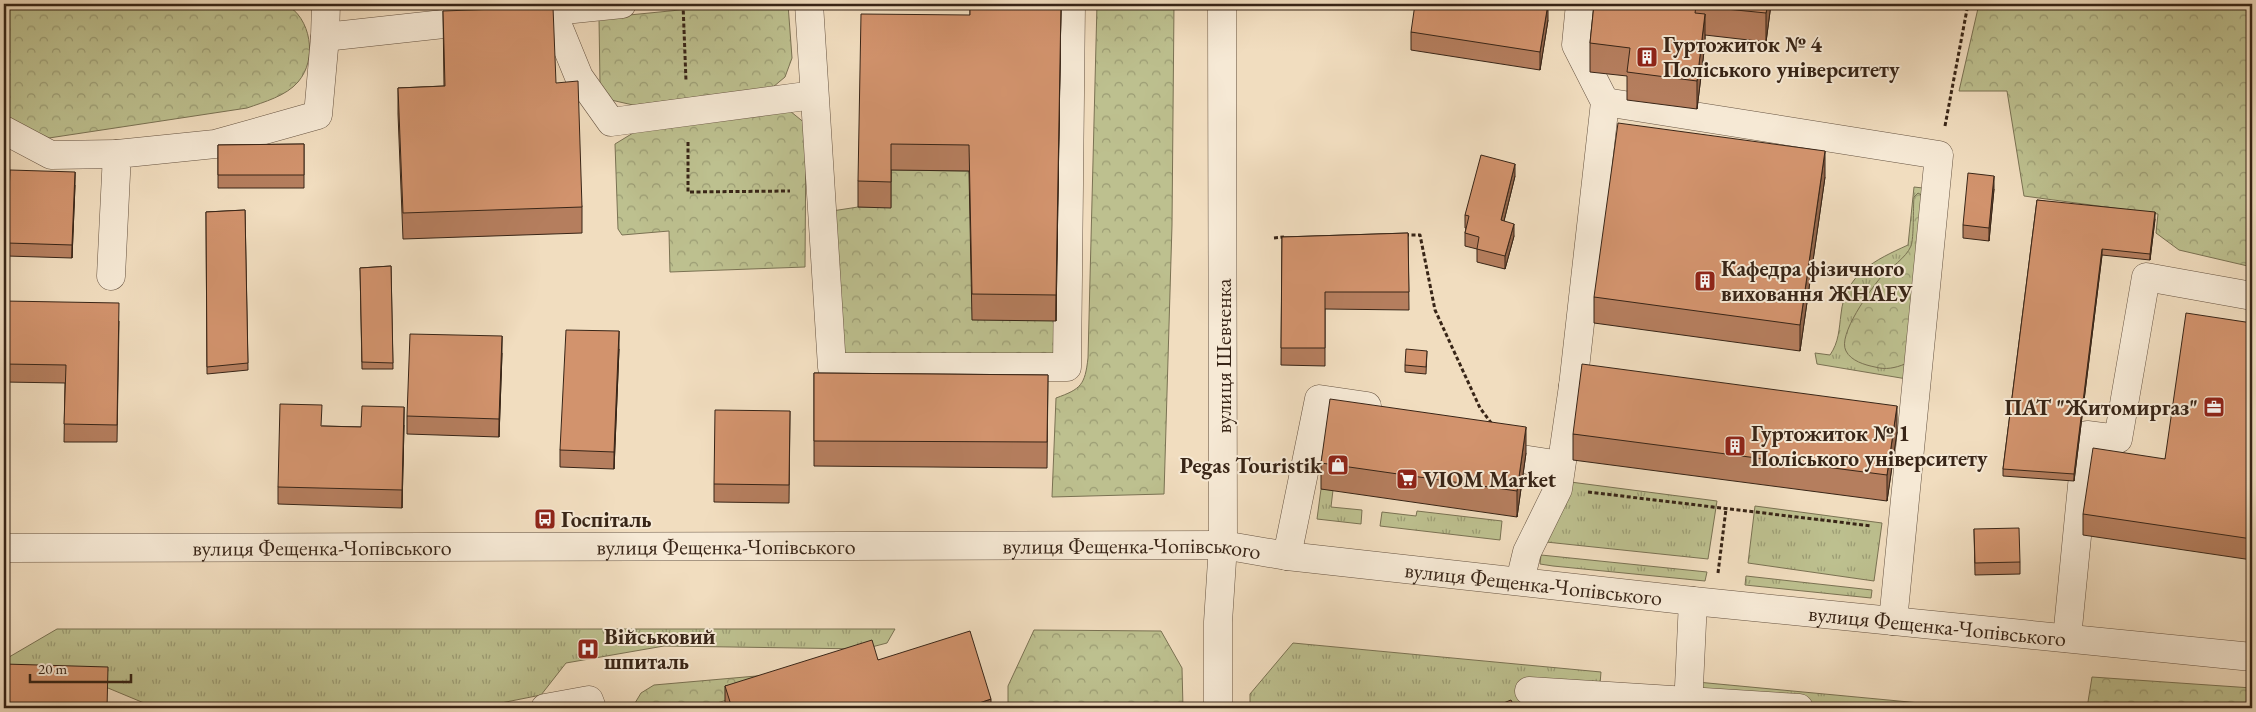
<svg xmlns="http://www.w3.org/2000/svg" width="2256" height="712" viewBox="0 0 2256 712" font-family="'EB Garamond',serif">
	<defs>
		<pattern id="grass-tufts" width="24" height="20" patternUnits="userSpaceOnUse" patternTransform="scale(1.25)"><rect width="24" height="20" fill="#bdc08f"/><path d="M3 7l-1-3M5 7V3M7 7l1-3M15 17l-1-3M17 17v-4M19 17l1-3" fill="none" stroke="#9b9c74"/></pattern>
		<pattern id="forest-crowns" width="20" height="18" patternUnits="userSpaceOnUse" patternTransform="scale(1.25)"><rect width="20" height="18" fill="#bdc08f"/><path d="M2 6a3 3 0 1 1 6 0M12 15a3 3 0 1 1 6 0" fill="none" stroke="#9b9c74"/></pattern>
	</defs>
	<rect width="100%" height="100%" fill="#f1ddbf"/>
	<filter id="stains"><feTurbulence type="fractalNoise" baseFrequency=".004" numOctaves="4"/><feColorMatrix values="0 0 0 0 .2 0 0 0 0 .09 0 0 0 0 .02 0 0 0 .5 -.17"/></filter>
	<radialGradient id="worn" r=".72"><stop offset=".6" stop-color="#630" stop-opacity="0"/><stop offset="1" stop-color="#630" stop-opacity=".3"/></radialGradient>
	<g fill="url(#grass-tufts)" stroke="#7a7253">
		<path d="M1914 187 1923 188 1907 379 1817 364 1815 353 1830 355C1839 342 1839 329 1841 314 1845 274 1875 260 1908 245Z"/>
		<path d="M1555 480 1717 501 1708 559 1546 542Z"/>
		<path d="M1321 489 1333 490 1331 507 1362 510 1361 524 1317 519Z"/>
		<path d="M1755 506 1882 523 1874 581 1748 563Z"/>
		<path d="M1417 511 1502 521 1500 540 1380 526 1382 512 1416 516Z"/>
		<path d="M1541 555 1707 572 1705 581 1553 566 1540 564Z"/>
		<path d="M1746 576 1872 590 1871 598 1745 585Z"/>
		<path d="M57 629H895L887 643 864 649 664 646 566 663 541 695 476 708H156L108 688 4 685V660Z"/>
		<path d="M1293 643 1601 672 1598 708H1250V694Z"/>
		<path d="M1697 682 1973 708H1693Z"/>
	</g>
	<g fill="url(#forest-crowns)" stroke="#7a7253">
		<path d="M4 4H285C311 17 318 59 298 82 286 96 264 102 247 108L49 138 9 119 4 113Z"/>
		<path d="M740 4H788L792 58 785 77 773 87 633 105 611 100 600 84 599 18Z"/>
		<path d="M1097 4H1174L1172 225 1164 494 1052 497 1056 398C1081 389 1085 385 1088 358Z"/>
		<path d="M1979 4H2252V267L2179 250 2156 233 2158 214 2024 196 2007 91H1959Z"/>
		<path d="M790 111 806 124 805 267 670 272 669 231 622 235 618 229 615 144 638 130Z"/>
		<path d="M891 170 969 171 1056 321 1060 361 840 359 832 211 858 207H891Z"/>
		<path d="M1918 193 1925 197 1905 364C1895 368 1886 370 1875 367 1865 365 1851 361 1846 351 1837 335 1871 289 1881 277 1890 268 1906 258 1911 246 1914 238 1913 208 1914 197Z"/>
		<path d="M1034 630 1161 631 1182 668 1183 708H1008V686Z"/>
		<path d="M825 670 717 703 718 708H632L641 693 654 685Z"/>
		<path d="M2092 677 2252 688V708H2087Z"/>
	</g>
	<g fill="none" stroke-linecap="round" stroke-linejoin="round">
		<g stroke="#665341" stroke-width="29">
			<g id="minor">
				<path d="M809 4 832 367H1067L1071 4"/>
				<path d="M552 11 579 77 611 122 814 95"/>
				<path d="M535 13 622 4"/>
				<path d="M325 37 480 20"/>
				<path d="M1605 102 1939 155 1893 621"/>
				<path d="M4 130 51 155 117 154"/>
				<path d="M111 276 117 154 215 144 318 115 325 37 326 4"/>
				<path d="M1573 386 1605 102 1576 45 1580 4"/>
				<path d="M1489 454 1561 465"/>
				<path id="s1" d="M4 548 1223 545 1287 556 1693 601 2252 657"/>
				<path d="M1287 556 1319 399 1367 406"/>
				<path d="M1520 581 1527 552 1558 489 1573 386 1616 390"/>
				<path d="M2067 638 2087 435 2118 439 2146 277 2252 296"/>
				<path d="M1529 691 1799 708"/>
				<path d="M545 708 589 700 592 708"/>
				<path d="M1218 708V622L1223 545 1222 4"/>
				<path d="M1688 708 1693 601"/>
			</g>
		</g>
		<g stroke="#382517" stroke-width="3" stroke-dasharray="4 2.5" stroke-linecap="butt">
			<path d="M683 4 686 81"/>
			<path d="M1945 126 1968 4"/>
			<path d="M688 142V192L790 191"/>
			<path d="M1405 235H1420L1435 310 1480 408 1492 424"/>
			<path d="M1274 238 1284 237"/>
			<path d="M1588 492 1872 526"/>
			<path d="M1718 573 1726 509"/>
		</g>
		<use href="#minor" stroke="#f6e9d5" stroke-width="28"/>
	</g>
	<g fill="#b57e5e" stroke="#382517">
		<path d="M970 4H1061L1056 321 972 320 969 171 891 170V208L858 207V181L970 15Z"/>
		<path d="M1594 4H1771L1766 42 1705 35V43L1697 109 1627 100V76L1590 72V43Z"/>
		<path d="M443 11 556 83 582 207V233L403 239 398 114V88L444 86Z"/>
		<path d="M1548 20 1540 70 1411 50V32Z"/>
		<path d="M304 144V188H218V145Z"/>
		<path d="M1515 176 1504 221 1514 236 1505 269 1477 262V249L1465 246V233L1466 228H1465V215Z"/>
		<path d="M1825 177 1800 351 1594 323V297Z"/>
		<path d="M75 185 72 258 7 256V243Z"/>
		<path d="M1994 189 1989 241 1963 238V225Z"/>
		<path d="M2037 200 2155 219 2150 260 2102 255 2074 481 2003 476V469Z"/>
		<path d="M245 210 248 370 207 374 206 212Z"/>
		<path d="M1408 233 1409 310 1325 309V366L1281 365 1282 237Z"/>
		<path d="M391 266 393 369H362L360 268Z"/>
		<path d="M4 301 119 321 117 442H64L65 383 4 382Z"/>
		<path d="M2252 323V560L2083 535V514L2165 459Z"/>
		<path d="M619 349 614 469 560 467V450Z"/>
		<path d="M1427 351 1426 374 1405 372V365Z"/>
		<path d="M502 353 499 437 407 434V416Z"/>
		<path d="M814 373 1048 375 1047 468 814 466Z"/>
		<path d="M790 411 789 503 714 502V484Z"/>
		<path d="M404 425 402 508 278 504V487L322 426 361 427Z"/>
		<path d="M1897 432 1887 501 1573 460V434Z"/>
		<path d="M1526 453 1517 517 1321 489V463Z"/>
		<path d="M1974 529 2020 562V574L1975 575Z"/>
		<path d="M878 660 991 708 725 706V686Z"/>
	</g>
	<g fill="#93674c" stroke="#382517">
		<path d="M1061 4 1056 321V295Z"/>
		<path d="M1548 4V20L1540 70V52Z"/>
		<path d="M1768 4H1771L1766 42V13Z"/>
		<path d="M1705 14V43L1697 109V81Z"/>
		<path d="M1825 151V177L1800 351V325Z"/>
		<path d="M1515 164V176L1501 233V220Z"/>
		<path d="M75 172V185L72 258V245Z"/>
		<path d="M1994 176V189L1989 241V228Z"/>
		<path d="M2155 212V219L2150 260V254Z"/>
		<path d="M1514 224V236L1505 269V256Z"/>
		<path d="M2102 249V255L2074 481V474Z"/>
		<path d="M619 331V349L614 469V452Z"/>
		<path d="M502 336V353L499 437V419Z"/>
		<path d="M1897 406V432L1887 501V475Z"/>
		<path d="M404 407V425L402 508V490Z"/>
		<path d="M1526 427V453L1517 517V491Z"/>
		<path d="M991 699V708H976V704Z"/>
	</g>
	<g fill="#d2936d" stroke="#382517">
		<path d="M970 4H1061L1056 295 972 294 969 145 891 144V182L858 181 861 14 970 15Z"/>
		<path d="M1415 4H1548L1540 52 1411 32Z"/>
		<path d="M1594 4H1768L1766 13 1696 6 1695 13 1705 14 1697 81 1627 72 1630 48 1590 43Z"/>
		<path d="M553 7 556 83 578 81 582 207 403 213 398 88 445 86 443 11Z"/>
		<path d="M1618 123 1825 151 1800 325 1594 297Z"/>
		<path d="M304 144V175H218V145Z"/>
		<path d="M1481 155 1515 164 1501 220 1514 224 1505 256 1477 249 1479 237 1465 233 1469 216 1465 215Z"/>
		<path d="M10 170 75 172 72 245 7 243Z"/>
		<path d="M1968 173 1994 176 1989 228 1963 225Z"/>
		<path d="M2037 200 2155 212 2150 254 2102 249 2074 474 2003 469Z"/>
		<path d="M245 210 248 363 207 367 206 212Z"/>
		<path d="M1408 233 1409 292H1325V348H1281L1282 237Z"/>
		<path d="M391 266 393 363 362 362 360 268Z"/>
		<path d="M4 301 119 303 117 425 64 424 66 365 4 364Z"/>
		<path d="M2186 313 2252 323V539L2083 514 2093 448 2165 459Z"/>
		<path d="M566 330 619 331 614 452 560 450Z"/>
		<path d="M410 334 502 336 499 419 407 416Z"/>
		<path d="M1406 349 1427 351 1426 367 1405 365Z"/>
		<path d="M1582 364 1897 406 1887 475 1573 434Z"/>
		<path d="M814 373 1048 375 1047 442 814 441Z"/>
		<path d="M1330 399 1526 427 1517 491 1321 463Z"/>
		<path d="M280 404 322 405 321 426 361 427 362 406 404 407 402 490 278 487Z"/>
		<path d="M715 410 790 411 789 485 714 484Z"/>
		<path d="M2019 528 2020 562 1975 563 1974 529Z"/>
		<path d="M970 631 991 699 976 704 978 708H719L731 705 725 686 872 640 878 660Z"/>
		<path d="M4 664 108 667 107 708H4Z"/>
		<path d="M1511 700 1515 708H1491Z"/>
	</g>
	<defs>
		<g id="building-square" transform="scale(1.125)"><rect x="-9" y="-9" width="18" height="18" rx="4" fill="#8f2418" stroke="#f6e9d5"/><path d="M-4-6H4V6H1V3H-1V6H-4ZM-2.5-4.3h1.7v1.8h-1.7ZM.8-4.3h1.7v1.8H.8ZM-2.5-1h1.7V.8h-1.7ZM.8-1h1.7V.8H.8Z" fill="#fff"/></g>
		<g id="office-square" transform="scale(1.125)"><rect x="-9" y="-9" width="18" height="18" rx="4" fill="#8f2418" stroke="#f6e9d5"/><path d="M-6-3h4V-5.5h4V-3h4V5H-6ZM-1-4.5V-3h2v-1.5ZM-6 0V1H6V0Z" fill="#fff"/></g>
		<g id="shop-square" transform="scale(1.125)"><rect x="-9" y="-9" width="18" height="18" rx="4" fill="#8f2418" stroke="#f6e9d5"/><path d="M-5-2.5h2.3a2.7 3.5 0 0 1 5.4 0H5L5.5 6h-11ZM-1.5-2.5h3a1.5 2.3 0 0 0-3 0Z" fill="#fff"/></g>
		<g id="supermarket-square" transform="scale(1.125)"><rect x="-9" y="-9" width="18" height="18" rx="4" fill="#8f2418" stroke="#f6e9d5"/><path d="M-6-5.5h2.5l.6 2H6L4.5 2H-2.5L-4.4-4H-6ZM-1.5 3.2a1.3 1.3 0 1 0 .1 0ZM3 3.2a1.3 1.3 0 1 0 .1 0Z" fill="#fff"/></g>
		<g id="bus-square" transform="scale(1.125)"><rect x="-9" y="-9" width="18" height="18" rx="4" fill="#8f2418" stroke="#f6e9d5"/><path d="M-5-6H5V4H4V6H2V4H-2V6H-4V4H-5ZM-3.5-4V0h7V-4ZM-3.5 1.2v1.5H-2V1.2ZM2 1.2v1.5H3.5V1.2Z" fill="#fff"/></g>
		<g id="hospital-square" transform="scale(1.125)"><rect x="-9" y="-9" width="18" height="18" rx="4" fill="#8f2418" stroke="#f6e9d5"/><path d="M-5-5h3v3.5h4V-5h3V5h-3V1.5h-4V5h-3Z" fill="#fff"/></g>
	</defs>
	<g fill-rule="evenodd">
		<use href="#building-square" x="1647" y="57"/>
		<use href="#building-square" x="1705" y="281"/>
		<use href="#office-square" x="2214" y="407"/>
		<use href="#building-square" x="1735" y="446"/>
		<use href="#shop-square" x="1338" y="465"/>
		<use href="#supermarket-square" x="1407" y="479"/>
		<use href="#bus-square" x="545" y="519"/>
		<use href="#hospital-square" x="588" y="649"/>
	</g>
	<g text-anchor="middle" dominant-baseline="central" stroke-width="4" stroke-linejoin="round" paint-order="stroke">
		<g font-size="22" font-weight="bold" fill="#382517" stroke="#f6e9d5" text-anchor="start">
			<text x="1663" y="44">Гуртожиток № 4<tspan x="1663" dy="25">Поліського університету</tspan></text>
			<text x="1721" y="268">Кафедра фізичного<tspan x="1721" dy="25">виховання ЖНАЕУ</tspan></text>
			<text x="2198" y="407" text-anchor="end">ПАТ "Житомиргаз"</text>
			<text x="1751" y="433">Гуртожиток № 1<tspan x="1751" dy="25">Поліського університету</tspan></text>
			<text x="1322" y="465" text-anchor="end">Pegas Touristik</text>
			<text x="1423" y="479">VIOM Market</text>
			<text x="561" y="519">Госпіталь</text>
			<text x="604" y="636">Військовий<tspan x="604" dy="25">шпиталь</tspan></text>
		</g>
		<g font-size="22" fill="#382517" stroke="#f6e9d5">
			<text transform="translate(1223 356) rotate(-90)">вулиця Шевченка</text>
			<text stroke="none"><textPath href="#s1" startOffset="722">вулиця Фещенка-Чопівського</textPath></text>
			<text stroke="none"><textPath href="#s1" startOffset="318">вулиця Фещенка-Чопівського</textPath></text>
			<text stroke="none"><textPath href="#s1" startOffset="1128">вулиця Фещенка-Чопівського</textPath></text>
			<text stroke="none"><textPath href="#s1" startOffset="1532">вулиця Фещенка-Чопівського</textPath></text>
			<text stroke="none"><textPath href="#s1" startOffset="1938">вулиця Фещенка-Чопівського</textPath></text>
		</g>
	</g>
	<rect width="2256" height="712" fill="none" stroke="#f1ddbf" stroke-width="20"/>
	<rect x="5" y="5" width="2246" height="702" fill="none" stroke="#382517" stroke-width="2.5"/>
	<rect x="10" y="10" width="2236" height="692" fill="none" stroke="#382517"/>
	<path d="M30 674v8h101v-8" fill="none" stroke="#382517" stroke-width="2.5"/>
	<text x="38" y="674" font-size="15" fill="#382517" stroke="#f6e9d5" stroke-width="4" paint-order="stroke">20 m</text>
	<rect width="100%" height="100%" filter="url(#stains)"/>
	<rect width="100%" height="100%" fill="url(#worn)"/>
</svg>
